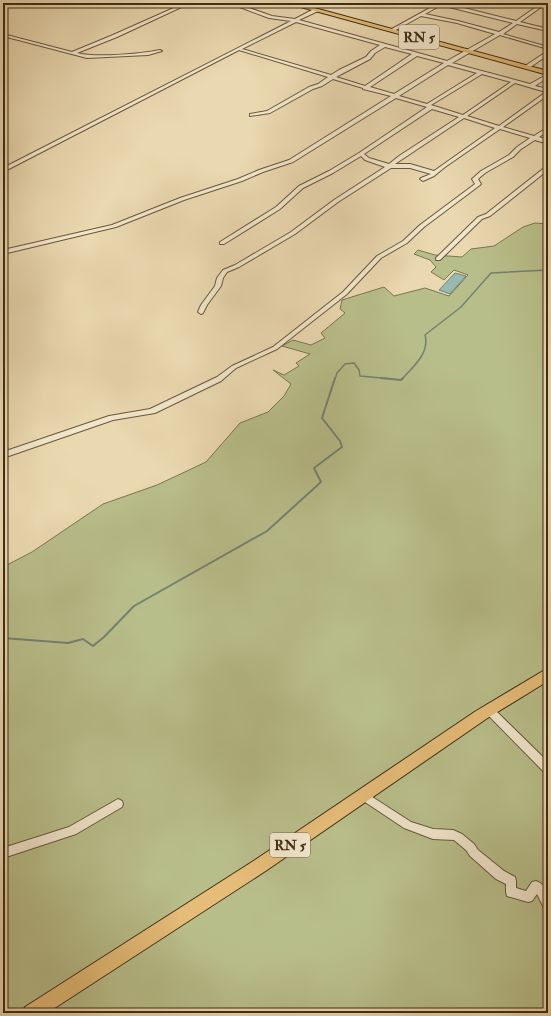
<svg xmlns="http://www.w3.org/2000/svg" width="551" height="1016" viewBox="0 0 551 1016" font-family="'IM FELL Double Pica',serif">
	<rect width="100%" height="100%" fill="#ead8b0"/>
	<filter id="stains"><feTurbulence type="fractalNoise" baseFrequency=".005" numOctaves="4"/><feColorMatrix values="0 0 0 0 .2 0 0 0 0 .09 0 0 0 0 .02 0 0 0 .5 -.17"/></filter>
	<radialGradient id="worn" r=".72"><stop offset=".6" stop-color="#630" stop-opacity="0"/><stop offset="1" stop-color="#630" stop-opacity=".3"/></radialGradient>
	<path fill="#b8be8a" stroke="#7b7650" d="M535 223 548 224V1013H3V567L32 552 103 504 157 485 206 462 240 423 268 412 284 396 291 384 273 370 284 375 299 366 296 363 310 354 282 346 293 340 311 345 325 338 321 333 345 313 340 309 342 300 384 287 394 296 425 288 449 296 468 275 454 270 444 280 431 272 436 267 430 260 414 254 418 250 435 255 462 257 471 249 494 246 523 227Z"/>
	<path fill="#98b9b1" stroke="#748173" d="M455 273 466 276 450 294 439 290Z"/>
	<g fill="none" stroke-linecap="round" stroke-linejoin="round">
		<g stroke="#748173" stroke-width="1.5">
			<path d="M335 379 337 373 345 364 354 363 359 370 360 376 392 379"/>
			<path d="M402 379C413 367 430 353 425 335L461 307 491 273 548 270"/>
		</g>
		<g stroke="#748173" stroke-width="2">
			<path d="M381 378 401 380 403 378"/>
			<path d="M3 638 68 643 83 639 93 646 104 637 134 606 267 531 321 482 314 468 342 447 340 441 322 418 335 378"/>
		</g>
		<g stroke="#69583c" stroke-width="2">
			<g id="minor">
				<path d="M185 3H190L117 37 77 53C96 58 140 54 160 50L162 51 148 55 87 58 3 36V34L72 52 113 35Z"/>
				<path d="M229 3H235L272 16 295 19 314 9H318V11L299 20 447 61 495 34 457 23 421 16 394 31 390 30 439 3H444L516 21 542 3H547L520 22 548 29V31L517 24 503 34 548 47V49L500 35 452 63 530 84 548 74V77L535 86 548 89V95L503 127 534 136 548 127V131L539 137 548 140V144L535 140 521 149 513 157 485 173 478 179 481 184 480 185 424 227 407 243 381 258 347 294 277 349 236 368 221 381 155 413 113 420 3 458V452L109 416 150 409 217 377 232 366 273 347 343 292 377 256 403 241 420 225 475 184 472 179 481 171 509 155 517 147 530 138 500 129 445 167 434 176 423 181 420 179 421 178 431 174 410 168H391L338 202 295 234 239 267 227 272 223 278 221 286 207 305 203 313 201 314 198 312 201 305 215 286 217 278 223 270 235 265 291 232 334 200 385 167 365 160 361 156 333 173 303 188 280 209 224 244H220V242L276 207 299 186 329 171 359 153 427 107 396 98 293 162 263 172 242 181 184 200 116 227 3 254V250L112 225 180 198 238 179 259 170 289 160 391 96 363 89V88L333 79 322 86 313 89 270 113 250 116V114L267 111 309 87 318 84 328 77 239 50 3 172V168L291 21 269 18ZM441 5 513 23 499 32 458 21 425 14ZM296 22 380 45 371 51 366 57 339 70 331 75 242 49ZM385 47 412 54 365 86 336 77 370 59 375 53ZM417 56 444 63 394 94 370 87ZM448 65 477 73 427 104 399 96ZM482 74 511 82 463 115 431 105ZM515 83 546 92 499 126 467 116ZM432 109 459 117 399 156 389 164 369 158 364 154ZM464 118 495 128 434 171 410 164H395Z"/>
				<path d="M546 52H548V55L529 68H525V66Z"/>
				<path d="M548 165V170L490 216 482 219 440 260H436V258L478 217 486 214Z"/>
				<path d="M489 706 492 707 548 762V773L544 772 486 713 484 710 486 707Z"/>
				<path d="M363 791 411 822 433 829 453 830 462 834 474 844 478 850 504 871 515 877 516 881V888L526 891 532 882 536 881C549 886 548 897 548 909L544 908 537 894 532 901 528 902 507 896 506 892V884L496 879 470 856 466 850 454 840 433 839 404 828 359 798 358 795 359 792Z"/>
				<path d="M118 799 122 801 123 804 122 807 76 834 3 858V848L69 827Z"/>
			</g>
		</g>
		<g stroke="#3e2d15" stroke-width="2">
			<g id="primary">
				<path d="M286 3H296L548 71V75Z"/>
				<path d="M548 668V681L486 719 267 870 47 1013H22L25 1007 255 860 476 711Z"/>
			</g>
		</g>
		<use href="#minor" fill="#f1e6cc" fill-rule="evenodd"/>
		<use href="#primary" fill="#e5bc78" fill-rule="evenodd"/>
	</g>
	<g text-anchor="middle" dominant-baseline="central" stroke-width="3" stroke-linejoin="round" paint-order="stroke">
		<g fill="#f1e6cc" stroke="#74644c" stroke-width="1">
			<rect x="399" y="25" width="40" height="24" rx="3"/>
			<rect x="270" y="833" width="40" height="24" rx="3"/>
		</g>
		<g font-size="14" font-weight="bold" fill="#3e2d15">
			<text x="419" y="37">RN 5</text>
			<text x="290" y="845">RN 5</text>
		</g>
	</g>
	<rect width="551" height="1016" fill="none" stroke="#ead8b0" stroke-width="16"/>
	<rect x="4" y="4" width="543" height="1008" fill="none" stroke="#3e2d15" stroke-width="2"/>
	<rect x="8" y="8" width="535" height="1000" fill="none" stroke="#3e2d15"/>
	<rect width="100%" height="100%" filter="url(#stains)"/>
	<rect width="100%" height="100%" fill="url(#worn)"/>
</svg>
